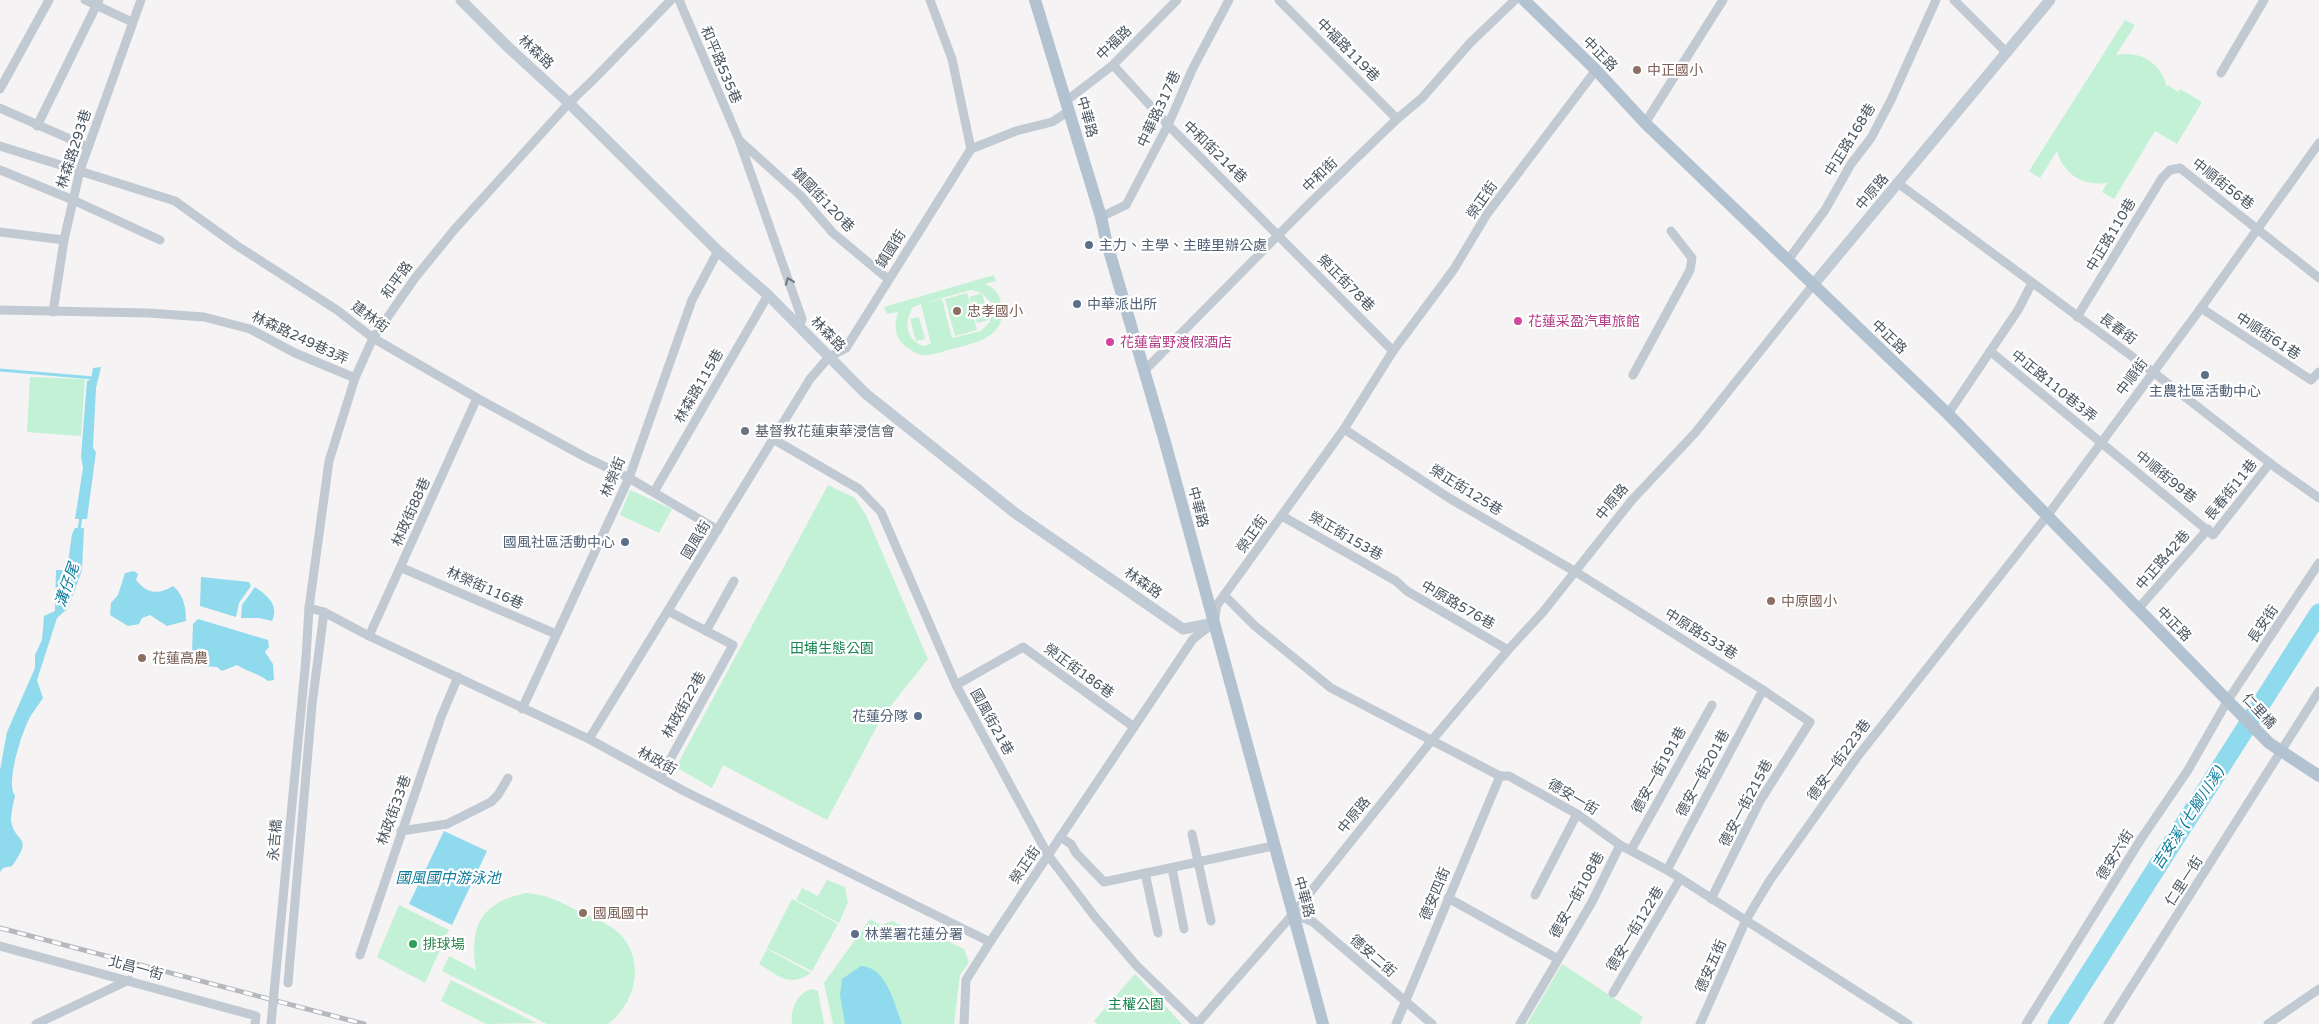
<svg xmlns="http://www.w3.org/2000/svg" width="2319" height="1024" viewBox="0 0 2319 1024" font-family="'Varela Round','Noto Sans TC',sans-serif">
	<rect width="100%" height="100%" fill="#f5f3f3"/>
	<g fill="#c3f1d5" fill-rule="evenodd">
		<path d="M2125 20 2135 25 2116 55C2140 50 2161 63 2167 87L2168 85 2178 92 2180 89 2202 102 2177 144 2155 131 2114 199 2102 192 2107 183C2083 186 2064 175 2057 151L2040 178 2029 171Z"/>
		<path d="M994 275 996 281 985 284C995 288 999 293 1001 303 1009 337 975 343 952 349 944 351 934 355 926 355 920 356 916 353 911 350 895 341 893 329 898 312L887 314 884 307ZM971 290 982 293 991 303 990 322 981 331 952 338 942 299 921 304ZM921 304 931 344 923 346C905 339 904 322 913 307Z"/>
		<path d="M967 293 977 330 955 336 945 299Z"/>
		<path d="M982 293 989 320 977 323 969 297Z"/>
		<path d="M919 317 925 339 916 341 910 319Z"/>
		<path d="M30 377 85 379 81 436 27 432Z"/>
		<path d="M828 485 855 498 866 515 928 659 882 717 827 820 723 765 712 788 676 767Z"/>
		<path d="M630 490 672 509 659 533 620 515Z"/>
		<path d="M827 880 845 887 848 902 839 923 796 900 802 888 818 896Z"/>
		<path d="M526 893C546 894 560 902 576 910 588 916 603 921 614 929 647 954 638 1002 608 1024H547L442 971 449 956 476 970C469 926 481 903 526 893Z"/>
		<path d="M792 899 838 924 812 971 767 948Z"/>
		<path d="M399 905 449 930 425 983 377 957Z"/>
		<path d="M870 919 880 925 892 921 919 934 924 929 964 949 969 962 960 975 954 1024H833L824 983Z"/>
		<path d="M767 949 811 973C788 988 779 976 759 964Z"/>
		<path d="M1562 964 1643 1017 1640 1024H1527Z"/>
		<path d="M1135 974 1182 1024H1097L1094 1021Z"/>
		<path d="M451 980 536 1023 486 1024 441 1001Z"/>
		<path d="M813 989 818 991 824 1024H792C790 1010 797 992 813 989Z"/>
	</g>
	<g fill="#90daee">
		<path d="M101 367 96 388 93 448 96 452 87 519H75L83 468 81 456 87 381 91 379 93 368Z"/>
		<path d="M75 528H84L82 570 68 608 57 618 37 680 43 698C39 704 34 711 30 717 22 732 5 783 15 796 13 804 11 813 11 820 14 844 35 834 12 866L3 868 0 872V770L7 732 35 668V655L42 640 44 616 55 611 56 570H67L72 534Z"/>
		<path d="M134 571 138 574 136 580C147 594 159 595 173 586 184 595 186 608 186 621L167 626 150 615 142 618 139 624 128 626 110 615 111 603 118 595 125 573Z"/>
		<path d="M201 577 249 582 251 586 239 603 236 617 200 606Z"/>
		<path d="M255 587C268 596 279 605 272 621L259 618H241L242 605Z"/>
		<path d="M198 619 268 640 269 647 265 652 273 664 274 680 268 681C258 673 247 672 237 665L222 671 217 667 203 666 192 653 193 624Z"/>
		<path d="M444 831 487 851 452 925 409 904Z"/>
		<path d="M861 966C887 967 894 1004 902 1024H845L840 995 842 979Z"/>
	</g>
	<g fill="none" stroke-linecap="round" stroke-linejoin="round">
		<g stroke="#90daee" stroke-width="3">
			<path d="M0 370 94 378"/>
			<path d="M79 530 81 516"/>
		</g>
		<path stroke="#90daee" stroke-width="19" d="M2057 1024 2319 613"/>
		<g stroke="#c1cad2" stroke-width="9">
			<path d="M85 0 132 22"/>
			<path d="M679 0 739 140 802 319 799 327"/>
			<path d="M930 0 952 59 971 149"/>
			<path d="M1279 0 1397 119"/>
			<path d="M1954 0 2007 53"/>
			<path d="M1113 65 1168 125 1393 351"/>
			<path d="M2221 73 2264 0"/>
			<path d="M0 89 49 0"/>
			<path d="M1066 101 1113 65 1177 0"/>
			<path d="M0 108 88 147"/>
			<path d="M1645 123 1723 0"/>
			<path d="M37 126 99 0"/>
			<path d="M740 141 801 196 833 233 888 279"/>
			<path d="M0 146 175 201 236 245 337 310 373 338 477 398 585 457 629 478 718 530"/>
			<path d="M0 170 73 200 160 240"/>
			<path d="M1899 184 2153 372 2275 467 2319 498"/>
			<path d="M1101 217 1126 205 1168 125 1193 68 1229 0"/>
			<path d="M0 232 64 240"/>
			<path d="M1788 260 1825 210 1851 164 1871 138 1891 100 1936 0"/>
			<path d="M2201 308 2311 380 2319 372"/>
			<path d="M0 310 148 313 204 317 250 329 295 353 355 378"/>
			<path d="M53 312 64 240 80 170 141 0"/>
			<path d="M2077 317 2162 178 2170 170 2180 168 2319 278"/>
			<path d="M1990 351 2213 535 2270 463"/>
			<path d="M1144 371 1308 205 1397 119 1422 98 1470 43 1515 0"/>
			<path d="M1633 375 1690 270 1692 258 1671 231"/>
			<path d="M1948 414 2018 310 2032 283"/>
			<path d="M1344 429 1449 498 1576 572 1763 690 1810 722 1760 801 1711 899"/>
			<path d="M773 439 859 489 881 512 956 685 1048 855 1095 917 1136 965 1197 1024"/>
			<path d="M654 492 768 295"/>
			<path d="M1282 516 1396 581 1407 591 1508 650"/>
			<path d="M402 568 556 634"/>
			<path d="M1225 596 1255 626 1331 688 1500 776H1509L1577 814 1620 845 1667 870 1908 1024"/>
			<path d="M309 608 324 612 369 636 589 739 684 791 990 942"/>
			<path d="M2138 609 2208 529"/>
			<path d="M706 631 734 581"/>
			<path d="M369 636 477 398"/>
			<path d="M306 658 309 608 329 461 355 378 373 338 415 278 454 230 569 103 594 79 671 0"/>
			<path d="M956 685 1023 647 1134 727"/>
			<path d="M522 709 629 478 692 300 718 251"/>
			<path d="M589 739 810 379 829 357 846 348 971 149 1016 131 1052 122 1069 111"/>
			<path d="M660 778 733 645 668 611"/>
			<path d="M401 831 447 824 491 802 498 795 508 778"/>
			<path d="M1192 834 1211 921"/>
			<path d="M1060 837 1071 844 1076 853 1104 882 1273 846"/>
			<path d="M1631 850 1712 705"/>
			<path d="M1172 868 1184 929"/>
			<path d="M1667 870 1763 690"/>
			<path d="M1145 873 1158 933"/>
			<path d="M1535 895 1577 814"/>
			<path d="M1448 898 1558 959"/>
			<path d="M1293 914 1313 922 1432 1024"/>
			<path d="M0 946 256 1016 255 1024"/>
			<path d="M360 955 441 717 458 677"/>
			<path d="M288 983 312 705 324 612"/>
			<path d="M1613 993 1680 879"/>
			<path d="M36 1024 129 980"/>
			<path d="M964 1024 966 980 990 942 1193 639 1214 623 1217 605 1344 429 1393 351 1454 269 1487 214 1596 70"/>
			<path d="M1197 1024 1293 914 1432 740 1508 650 1543 612 1632 500 1695 433 1813 285"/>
			<path d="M1396 1024 1500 776"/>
			<path d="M1520 1024 1592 902 1620 845"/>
			<path d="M1700 1024 1746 920 1770 880 1858 756 2047 516 2201 308 2319 143"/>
			<path d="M2026 1024 2141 839 2188 770 2228 700 2319 563"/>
			<path d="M2108 1024 2319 691"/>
			<path d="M2268 1024 2319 989"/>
		</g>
		<g stroke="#c1cbd6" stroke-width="11">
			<path d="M461 0 508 47 569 103 718 251 768 295 866 394 1015 513 1183 629 1214 623"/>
			<path d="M1813 285 2050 0"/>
		</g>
		<g stroke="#b3c2d1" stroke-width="12">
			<path d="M1035 0 1101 217 1106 240 1165 442 1323 1024"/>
			<path d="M1524 0 1596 70 1645 123 1948 414 2269 743 2319 776"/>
		</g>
		<g stroke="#b5b8bd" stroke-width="5">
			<path id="rail" d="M0 928 364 1024"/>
		</g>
		<use href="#rail" stroke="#fff" stroke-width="3" stroke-dasharray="9" stroke-linecap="butt"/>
		<path stroke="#c1cad2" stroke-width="9" d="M271 1024 306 658"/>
	</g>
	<defs><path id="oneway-chevron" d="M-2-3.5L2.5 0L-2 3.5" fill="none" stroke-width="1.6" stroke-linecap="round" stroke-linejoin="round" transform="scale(1.25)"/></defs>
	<use stroke="#6e7983" href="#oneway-chevron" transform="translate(789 281) rotate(-110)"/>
	<g fill="#8d6e63" stroke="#fff" stroke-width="2">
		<circle cx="1637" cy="70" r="5"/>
		<circle cx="957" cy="311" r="5"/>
		<circle cx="1771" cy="601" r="5"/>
		<circle cx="142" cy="658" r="5"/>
		<circle cx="583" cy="913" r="5"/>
	</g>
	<g fill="#5c6f8a" stroke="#fff" stroke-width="2">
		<circle cx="1089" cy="245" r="5"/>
		<circle cx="1077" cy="304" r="5"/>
		<circle cx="2205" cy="375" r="5"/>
		<circle cx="625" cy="542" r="5"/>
		<circle cx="918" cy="716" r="5"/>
		<circle cx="855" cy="934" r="5"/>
	</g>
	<g fill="#d1479c" stroke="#fff" stroke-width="2">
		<circle cx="1518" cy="321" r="5"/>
		<circle cx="1110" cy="342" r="5"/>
	</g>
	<circle fill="#6b7280" stroke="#fff" stroke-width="2" cx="745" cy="431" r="5"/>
	<circle fill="#2e9e5b" stroke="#fff" stroke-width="2" cx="413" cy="944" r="5"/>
	<g text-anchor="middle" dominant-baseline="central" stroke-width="4.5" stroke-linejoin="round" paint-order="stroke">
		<g font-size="14" fill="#4a5661" stroke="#fff">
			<text transform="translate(1114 43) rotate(-44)">中福路</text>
			<text transform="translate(1348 50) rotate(45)">中福路119巷</text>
			<text transform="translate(536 52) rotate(43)">林森路</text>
			<text transform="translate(1600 54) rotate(45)">中正路</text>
			<text transform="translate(721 65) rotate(67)">和平路535巷</text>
			<text transform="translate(1159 109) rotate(-65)">中華路317巷</text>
			<text transform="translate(1087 117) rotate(74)">中華路</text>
			<text transform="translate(1850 140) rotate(-58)">中正路168巷</text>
			<text transform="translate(74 149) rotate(-72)">林森路293巷</text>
			<text transform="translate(1215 152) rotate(44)">中和街214巷</text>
			<text transform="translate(1320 175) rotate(-44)">中和街</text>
			<text transform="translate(2223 184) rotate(38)">中順街56巷</text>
			<text transform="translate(1872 192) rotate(-50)">中原路</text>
			<text transform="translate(823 200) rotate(46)">鎮國街120巷</text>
			<text transform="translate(1482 200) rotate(-55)">榮正街</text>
			<text transform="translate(2111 235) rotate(-59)">中正路110巷</text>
			<text transform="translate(891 249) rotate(-57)">鎮國街</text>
			<text transform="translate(397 280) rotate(-54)">和平路</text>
			<text transform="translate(1346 283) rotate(45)">榮正街78巷</text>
			<text transform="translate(370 317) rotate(36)">建林街</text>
			<text transform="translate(2118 329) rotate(36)">長春街</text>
			<text transform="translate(828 334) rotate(45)">林森路</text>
			<text transform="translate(2268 336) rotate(33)">中順街61巷</text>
			<text transform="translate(1889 337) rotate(44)">中正路</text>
			<text transform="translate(300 338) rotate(25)">林森路249巷3弄</text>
			<text transform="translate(2132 377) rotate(-53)">中順街</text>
			<text transform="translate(699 386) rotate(-60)">林森路115巷</text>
			<text transform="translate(2054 386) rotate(39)">中正路110巷3弄</text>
			<text transform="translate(613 477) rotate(-68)">林榮街</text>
			<text transform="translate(2166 477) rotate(39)">中順街99巷</text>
			<text transform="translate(1466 490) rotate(32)">榮正街125巷</text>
			<text transform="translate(2231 490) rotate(-51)">長春街11巷</text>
			<text transform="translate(1612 502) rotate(-51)">中原路</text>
			<text transform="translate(1198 507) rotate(75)">中華路</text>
			<text transform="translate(411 512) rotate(-66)">林政街88巷</text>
			<text transform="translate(1252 534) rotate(-55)">榮正街</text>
			<text transform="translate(1346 536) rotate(30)">榮正街153巷</text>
			<text transform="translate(696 540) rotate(-59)">國風街</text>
			<text transform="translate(2163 560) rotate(-49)">中正路42巷</text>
			<text transform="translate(1143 583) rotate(35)">林森路</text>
			<text transform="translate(485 588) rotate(24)">林榮街116巷</text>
			<text transform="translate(1458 605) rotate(30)">中原路576巷</text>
			<text transform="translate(2174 624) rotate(45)">中正路</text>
			<text transform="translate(2263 624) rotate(-56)">長安街</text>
			<text transform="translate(1701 634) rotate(32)">中原路533巷</text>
			<text transform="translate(1079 671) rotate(36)">榮正街186巷</text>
			<text transform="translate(684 705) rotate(-61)">林政街22巷</text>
			<text transform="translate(2259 711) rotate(47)">仁里橋</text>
			<text transform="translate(992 722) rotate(61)">國風街21巷</text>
			<text transform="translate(1839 760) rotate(-54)">德安一街223巷</text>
			<text transform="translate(657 761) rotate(29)">林政街</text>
			<text transform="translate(1659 770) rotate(-61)">德安一街191巷</text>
			<text transform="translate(1703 773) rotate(-62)">德安一街201巷</text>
			<text transform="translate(1573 797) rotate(31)">德安一街</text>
			<text transform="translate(1746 803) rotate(-62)">德安一街215巷</text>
			<text transform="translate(394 810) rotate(-70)">林政街33巷</text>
			<text transform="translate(1354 815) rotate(-51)">中原路</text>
			<text transform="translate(275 840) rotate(-85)">永吉橋</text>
			<text transform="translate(2115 855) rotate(-58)">德安六街</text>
			<text transform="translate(1025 865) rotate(-56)">榮正街</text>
			<text transform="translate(2184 881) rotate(-57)">仁里一街</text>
			<text transform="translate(1435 894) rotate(-67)">德安四街</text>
			<text transform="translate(1577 895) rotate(-61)">德安一街108巷</text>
			<text transform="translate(1304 897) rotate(74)">中華路</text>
			<text transform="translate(1635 929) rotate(-59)">德安一街122巷</text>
			<text transform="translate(1373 956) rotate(41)">德安二街</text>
			<text transform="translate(1711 966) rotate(-66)">德安五街</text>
			<text transform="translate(136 968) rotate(15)">北昌一街</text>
		</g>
		<g font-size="14" fill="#785e54" stroke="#fff" text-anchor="start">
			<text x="1647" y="70">中正國小</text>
			<text x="967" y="311">忠孝國小</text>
			<text x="1781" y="601">中原國小</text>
			<text x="152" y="658">花蓮高農</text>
			<text x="593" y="913">國風國中</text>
		</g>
		<g font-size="14" fill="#4e5e75" stroke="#fff" text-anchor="start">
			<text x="1099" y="245">主力、主學、主睦里辦公處</text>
			<text x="1087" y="304">中華派出所</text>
			<text x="2205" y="391" text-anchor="middle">主農社區活動中心</text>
			<text x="615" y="542" text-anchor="end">國風社區活動中心</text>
			<text x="908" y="716" text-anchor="end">花蓮分隊</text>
			<text x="865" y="934">林業署花蓮分署</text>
		</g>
		<g font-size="14" fill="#b23c85" stroke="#fff" text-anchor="start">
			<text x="1528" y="321">花蓮采盈汽車旅館</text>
			<text x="1120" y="342">花蓮富野渡假酒店</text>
		</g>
		<g font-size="14" fill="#5b616d" stroke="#fff" text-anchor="start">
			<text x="755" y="431">基督教花蓮東華浸信會</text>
		</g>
		<g font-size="14" fill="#17864f" stroke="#fff">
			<text x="832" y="648">田埔生態公園</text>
			<text x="1136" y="1004">主權公園</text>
		</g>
		<g font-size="14" fill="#27864d" stroke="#fff" text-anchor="start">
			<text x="423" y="944">排球場</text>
		</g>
		<g font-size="15" font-style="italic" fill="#0c7c9b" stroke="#fff">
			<text transform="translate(67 585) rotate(-71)">溝仔尾</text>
			<text transform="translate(2188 818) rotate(-57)">吉安溪 (七腳川溪)</text>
			<text x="448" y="878">國風國中游泳池</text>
		</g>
	</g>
</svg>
